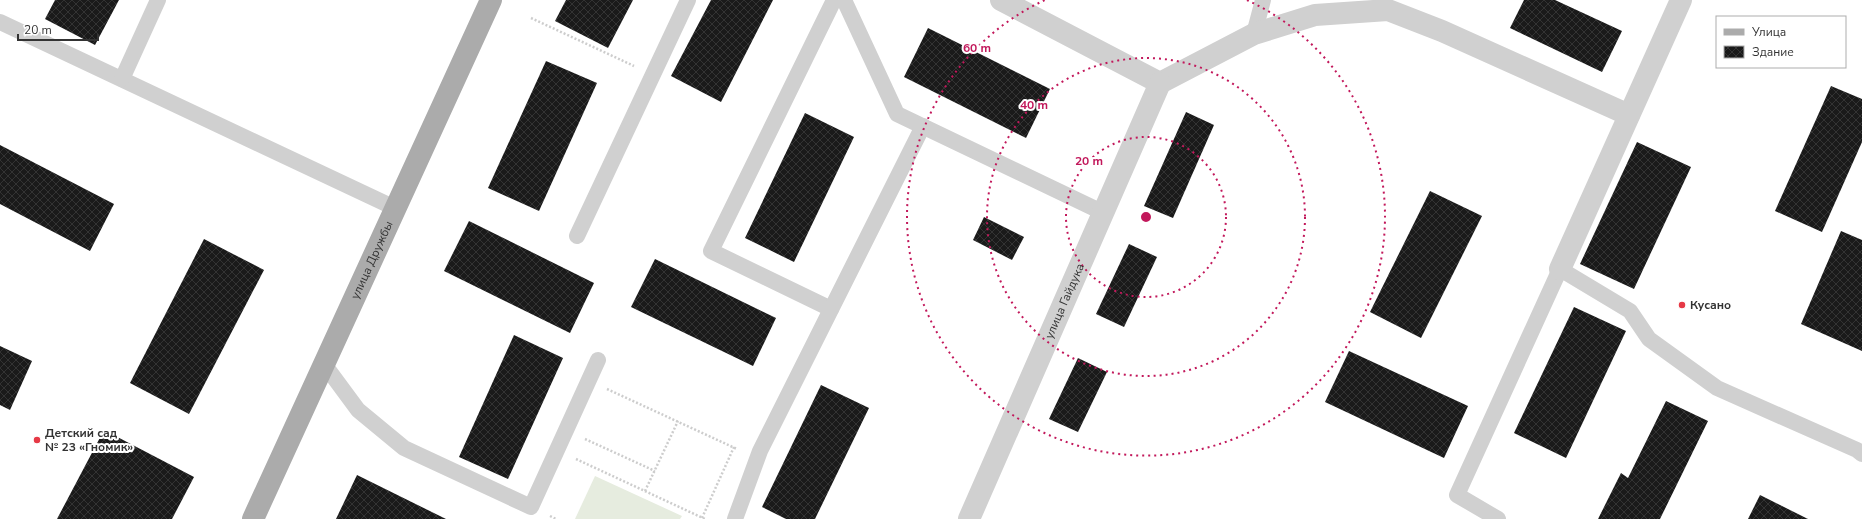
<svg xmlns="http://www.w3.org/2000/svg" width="1862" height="519" viewBox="0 0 1862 519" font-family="'Nunito Sans',sans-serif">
	<defs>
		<pattern id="building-cross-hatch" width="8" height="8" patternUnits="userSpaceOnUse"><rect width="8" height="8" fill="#1a1a1a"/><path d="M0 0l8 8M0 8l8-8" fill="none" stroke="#333"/></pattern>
	</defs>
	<rect width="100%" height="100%" fill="#fff"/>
	<path fill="#e6ecdf" d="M595 476 682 516 680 519H575Z"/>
	<g fill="url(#building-cross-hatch)">
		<path d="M55 0H119L95 45 45 19Z"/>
		<path d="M566 0H633L608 48 555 21Z"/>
		<path d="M711 0H773L721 102 671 76Z"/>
		<path d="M1524 0H1555L1622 31 1602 72 1510 28Z"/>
		<path d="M928 28 1050 89 1026 138 904 77Z"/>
		<path d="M546 61 597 83 539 211 488 188Z"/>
		<path d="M1831 86 1862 99V142L1822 232 1775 211Z"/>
		<path d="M1186 112 1214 125 1173 218 1144 206Z"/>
		<path d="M805 113 854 137 794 262 745 238Z"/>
		<path d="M1637 142 1691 167 1634 289 1580 264Z"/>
		<path d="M0 145 114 204 90 251 0 204Z"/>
		<path d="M1430 191 1482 216 1421 338 1370 312Z"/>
		<path d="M984 217 1024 237 1012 260 973 240Z"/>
		<path d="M469 221 594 283 570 333 444 271Z"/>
		<path d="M1841 231 1862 240V351L1801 324Z"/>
		<path d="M204 239 264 270 189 414 130 383Z"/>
		<path d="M1129 244 1157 257 1124 327 1096 314Z"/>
		<path d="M655 259 776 318 753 366 631 307Z"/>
		<path d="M1574 307 1626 331 1566 458 1514 433Z"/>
		<path d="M514 335 563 358 508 479 459 457Z"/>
		<path d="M0 346 32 361 10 410 0 405Z"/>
		<path d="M1349 351 1468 406 1444 458 1325 402Z"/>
		<path d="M1078 358 1107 372 1078 432 1049 419Z"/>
		<path d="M821 385 869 408 815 519H786L762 507Z"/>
		<path d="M1666 401 1708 421 1660 519H1598L1621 473 1628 478Z"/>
		<path d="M104 430 194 477 172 519H57Z"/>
		<path d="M357 475 446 519H336Z"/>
		<path d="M1760 495 1808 519H1748Z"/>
	</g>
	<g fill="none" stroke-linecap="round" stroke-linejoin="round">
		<g stroke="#cdcdcd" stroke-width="2.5" stroke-dasharray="2 2" stroke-linecap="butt">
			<path d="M531 18 634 66"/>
			<path d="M607 389 737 449"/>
			<path d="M585 439 655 471"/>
			<path d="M576 459 705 519"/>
			<path d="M645 491 678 421"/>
			<path d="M550 516 556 519"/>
			<path d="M702 518 734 447"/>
		</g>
		<g stroke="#d0d0d0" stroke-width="16">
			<path d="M844 0 897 114 1104 213"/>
			<path d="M0 22 395 208"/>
			<path d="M1254 34 1263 0"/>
			<path d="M122 79 158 0"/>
			<path d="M577 236 688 0"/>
			<path d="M831 309 711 251 834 0"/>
			<path d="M324 364 358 410 404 448 531 507 598 360"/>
			<path d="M735 519 760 451 923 126"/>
			<path d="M1498 519 1457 495 1560 269 1630 311 1649 339 1717 388 1857 450 1862 454"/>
		</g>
		<g stroke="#d0d0d0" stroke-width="22">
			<path d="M1001 0 1160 83"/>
			<path d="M1160 83 1254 34 1315 15 1388 10 1442 31 1629 115"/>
			<path d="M1560 269 1681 0"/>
			<path id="s1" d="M969 519 1160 83"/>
		</g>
		<path stroke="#ababab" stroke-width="22" id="s2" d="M253 519 491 0"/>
	</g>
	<g fill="none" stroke="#c2185b" stroke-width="2" stroke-dasharray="2 4">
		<circle cx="1146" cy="217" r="80"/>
		<circle cx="1146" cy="217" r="159"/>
		<path d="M1247 0A239 239 0 1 1 1045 0"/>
	</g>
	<g fill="#e63946" stroke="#fff" stroke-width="1.5">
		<circle cx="1682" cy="305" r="4"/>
		<circle cx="37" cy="440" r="4"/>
	</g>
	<g text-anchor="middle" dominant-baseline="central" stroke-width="4" stroke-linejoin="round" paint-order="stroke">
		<g font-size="12" fill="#333" stroke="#fff">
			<text stroke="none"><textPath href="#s2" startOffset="285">улица Дружбы</textPath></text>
			<text stroke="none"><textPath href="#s1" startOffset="238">улица Гайдука</textPath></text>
		</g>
		<g font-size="12" font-weight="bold" fill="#333" stroke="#fff" text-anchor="start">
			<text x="1690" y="305">Кусано</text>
			<text x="45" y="433">Детский сад<tspan x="45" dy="14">№ 23 «Гномик»</tspan></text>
		</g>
	</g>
	<circle cx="1146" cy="217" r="6" fill="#c2185b" stroke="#fff" stroke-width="2"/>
	<g font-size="12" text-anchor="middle" font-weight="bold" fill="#c2185b" stroke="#fff" stroke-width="4" stroke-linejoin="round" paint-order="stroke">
		<text x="977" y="52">60 m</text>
		<text x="1034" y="109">40 m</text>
		<text x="1089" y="165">20 m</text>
	</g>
	<rect x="1716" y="16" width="130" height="52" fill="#ffffff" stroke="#adadad"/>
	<rect x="1724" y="29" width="20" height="6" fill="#ababab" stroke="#adadad"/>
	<text x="1752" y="36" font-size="12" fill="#333333">Улица</text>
	<rect x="1724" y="46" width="20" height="12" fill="url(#building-cross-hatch)" stroke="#adadad"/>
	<text x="1752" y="56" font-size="12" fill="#333333">Здание</text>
	<path d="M18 34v6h80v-6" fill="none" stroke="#333333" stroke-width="2"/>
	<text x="24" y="34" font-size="12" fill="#333333" stroke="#ffffff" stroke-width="3" paint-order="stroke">20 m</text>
</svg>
